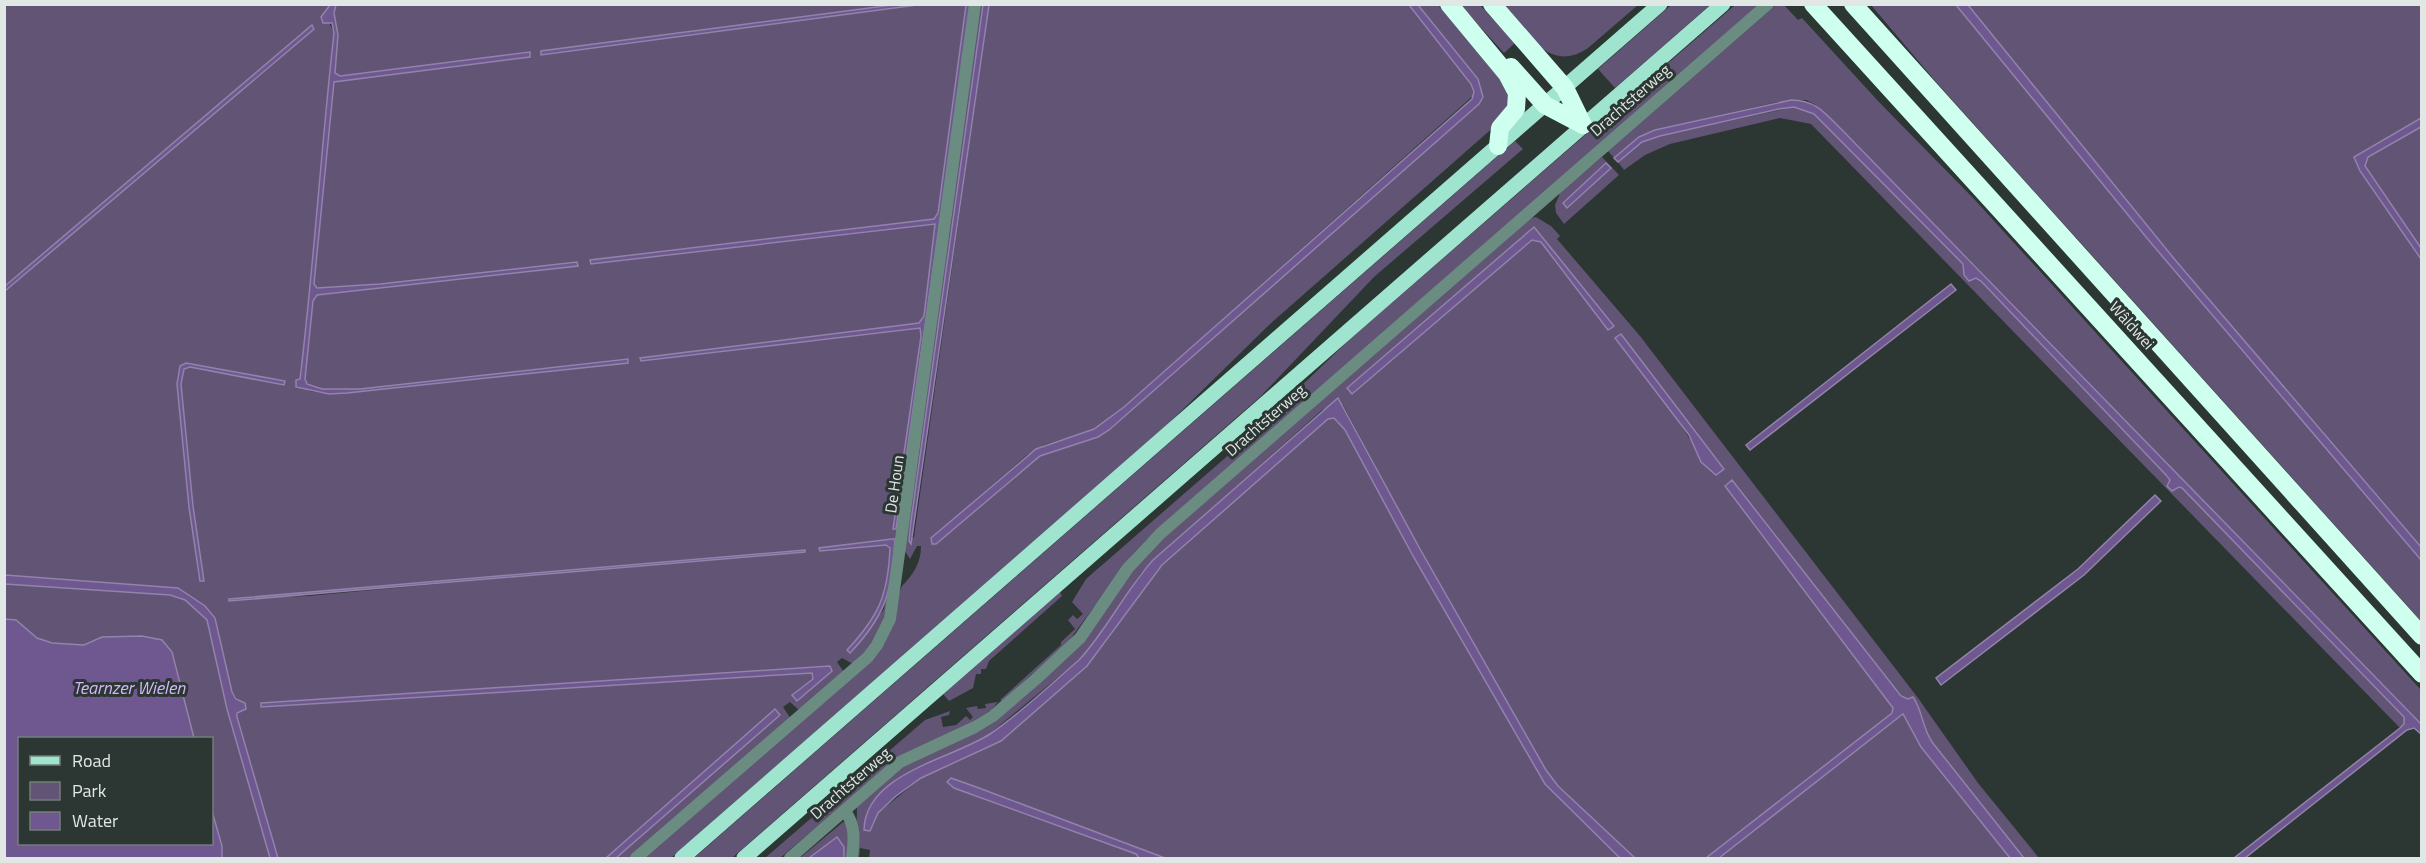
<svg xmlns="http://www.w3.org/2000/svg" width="2426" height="863" viewBox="0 0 2426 863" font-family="'Titillium Web',sans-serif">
	<rect width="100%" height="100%" fill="#2c3633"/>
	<g fill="#615475" fill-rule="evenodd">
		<path d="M5 5H330L325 14 334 33C322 148 314 264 300 379L296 380 310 391 329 394 628 362 627 359 360 389H322L307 384 305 379 313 301 317 295 578 266 577 262 380 284 317 288 314 284 334 82 530 56 529 52 340 77 335 73 338 35 334 13 336 5H892L541 51 917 5H966L938 214 934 219 591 260V264L935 224 924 316 919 323 640 358 641 361 920 328 921 336H925L890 606 874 643 853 664 842 658 837 662 844 672 800 711 790 702 783 707 791 719 630 858H616L780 714 775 710 606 858H278L237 717 240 702 232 692 215 618 178 588 5 575V291L314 29 312 25 5 286ZM186 363 284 381V385L190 367 184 369 181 384 193 506 204 580 200 581 189 507 177 384 178 373ZM892 539 884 609 850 653 848 650C880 615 887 595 890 548L886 545 820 550ZM805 550 308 596 229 599 308 593ZM830 666 832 671 797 700 793 695 813 679 812 673 262 707 261 704Z"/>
		<path d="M978 5H983L909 541 914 537 989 5H1409L1471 84 1474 95 1124 407 1094 429 1044 445 1027 455 931 538 932 544H936L1040 456 1098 437 1109 430 1479 104 1483 97 1478 79 1418 5H1438C1456 25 1507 69 1509 96 1510 108 1503 116 1496 125L1269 325 1167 425 671 858H643L871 659 902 586C913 575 921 563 921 546H917L910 559 904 550Z"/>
		<path d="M1460 5H1480L1515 43 1504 53Z"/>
		<path d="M1502 5H1638L1588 48C1549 75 1526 31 1502 5Z"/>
		<path d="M1671 5H1710L1615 88 1598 69Z"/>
		<path d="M1735 5H1761L1146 540 1133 554 1068 642 1002 701 1000 700 1061 645V642L1075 629 1068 620 1073 615 1077 619 1083 614 1072 602 1086 579 1240 445 1349 340Z"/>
		<path d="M1776 5H1784L1798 20 1802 18 1879 102 1975 200 2421 690V724L1969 259 1814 104 1806 100 1777 102 1655 130 1639 137 1614 158 1608 151Z"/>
		<path d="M1871 5H1956L2151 243 2421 560V621L1936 82Z"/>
		<path d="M1968 5H2421V118L2354 158 2360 171 2421 259V547L2176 261Z"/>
		<path d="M1794 107 1814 114 1963 264 1969 280 1976 278 1981 281 2166 475 2170 480 2167 486 2172 491 2179 487 2182 488 2404 717V724L2400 728 1811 124 1780 118 1670 144 1645 155 1624 170 1618 162 1642 142 1660 136Z"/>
		<path d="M2421 127V248L2365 166 2368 157Z"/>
		<path d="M1515 141 1523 149 1374 277 1260 397 732 858H694Z"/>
		<path d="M1602 157 1619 175 1564 224 1556 213 1555 205 1561 191Z"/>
		<path d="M1536 217 1551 226 1560 236 1557 239 1640 336 1918 698 1978 783 2039 858H2024L1932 742C1922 727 1922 708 1913 697L1908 699 1901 696 1732 480 1725 486 1893 708 1892 713 1706 858H1635L1558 786 1546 770 1420 549 1343 405 1322 410 1153 560 1140 574 1091 648 1079 660 988 735 878 797 873 826 878 813 921 778 1001 741 1087 666 1162 565 1328 419 1334 418 1345 430 1545 784 1620 858H1165L951 778 949 785 954 788 1136 854 1139 858H869L870 850 860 848 859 858H856L857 807 904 766 1039 683 1132 571 1164 538 1531 218ZM1534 227 1614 326 1608 330 1541 242 1532 240 1352 393 1348 387ZM1621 334 1723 469 1695 447Z"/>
		<path d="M5 584 170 595 185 600 207 620 227 709 270 858H222V846L212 811V738H194L172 652 162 640 102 637 84 645 52 643 37 638 16 620 5 619Z"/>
		<path d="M1060 592 1062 596 989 661 986 669H981V674H976L973 688 949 701 943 694Z"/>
		<path d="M998 702 991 710 967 725 902 755 780 858H765L925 720 950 711 949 715 941 717 943 727 956 725 966 716 970 720 973 717 966 708 977 706 978 709 986 708 985 704Z"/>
		<path d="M1904 714 1921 747 2010 858H1719Z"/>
		<path d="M843 822 848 824 850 858H844V847L837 837 809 858H800Z"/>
	</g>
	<g fill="#6f5890" stroke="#9183aa" stroke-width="1.5">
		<path d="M330 5H336L334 13 338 35 335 73 340 76 530 52V57L334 82 314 284 317 288 380 284 577 262 578 266 317 295 313 301 305 379 307 384 322 389H360L628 359V363L347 393 329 394 296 387V380L300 379C314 264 321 148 334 33L332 23H323L321 17Z"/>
		<path d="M892 5H917L541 55V51Z"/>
		<path d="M966 5H971L896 529H893L921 336 920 328 641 361 640 358 919 323 924 316 935 224 591 264 590 260 934 219 938 213Z"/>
		<path d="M983 5H989L911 544 909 541 911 521Z"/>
		<path d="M1409 5H1418L1478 79 1483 97 1479 104 1109 430 1098 437 1040 456 936 544H932L931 538 1036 449 1094 429 1124 407 1472 99 1474 92 1471 84Z"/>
		<path d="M1956 5H1968L2176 261 2421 547V560L2151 243Z"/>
		<path d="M312 25 314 29 5 291V286Z"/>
		<path d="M1791 100C1818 100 1827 116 1845 133L2421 724V734L2414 728 2407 730 2245 858H2234L2400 728 2404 724V717L2182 488 2179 487 2172 491 2167 486 2170 480 2166 475 1981 281 1976 278 1969 281 1964 275 1963 264 1814 114 1794 107 1779 109 1660 136 1642 142 1618 162 1614 158 1639 137 1655 130Z"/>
		<path d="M2421 118V127L2368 157 2365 166 2421 248V259L2360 171 2354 157Z"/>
		<path d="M1606 163 1611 168 1567 208 1563 203Z"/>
		<path d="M1534 227 1614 326 1608 330 1541 242 1532 240 1352 394 1347 388Z"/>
		<path d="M1951 284 1956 290 1750 450 1746 445Z"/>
		<path d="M1621 334 1724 469 1716 475 1701 462 1689 435 1615 338Z"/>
		<path d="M186 363 285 381 284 385 190 367 184 369 181 384 193 506 204 581H200L189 507 177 384 180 366Z"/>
		<path d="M1338 398 1420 549 1546 770 1558 786 1635 858H1620L1545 784 1413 556 1345 430 1334 418 1328 419 1162 565 1087 666 1001 741 921 778 896 796 878 813 870 831 864 830C865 773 952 759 990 734 1021 713 1050 685 1079 660 1107 630 1125 591 1153 560Z"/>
		<path d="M1732 480 1901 696 1908 699 1913 697C1922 709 1922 727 1932 742L2024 858H2010L1921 747 1903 714 1719 858H1706L1892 713 1893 708 1725 486Z"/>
		<path d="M2155 495 2161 501 2084 575 1941 685 1936 678 2078 569Z"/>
		<path d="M892 539H895C892 592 886 615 850 653L847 650C879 616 888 595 890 548L886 545 820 551 819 548Z"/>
		<path d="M805 550V552L229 601V599Z"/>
		<path d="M5 575 178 588 205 606 215 618 232 692 236 699 245 703 246 709 237 713V717L278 858H270L227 709 207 620 185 600 170 595 5 584Z"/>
		<path d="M5 619 16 620 37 638 52 643 84 645 102 637 142 636 162 640 172 652 194 738H20V844H212V811L222 846V858H5Z"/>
		<path d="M830 666 832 671 797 701 792 695 813 679 812 673 261 707V703Z"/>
		<path d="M775 709 780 715 616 858H606Z"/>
		<path d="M951 778 979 788 1165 858H1139L1136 854 954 788 947 782Z"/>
		<path d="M837 837 844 847V858H809Z"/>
	</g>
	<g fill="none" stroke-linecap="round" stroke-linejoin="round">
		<g stroke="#6b8c81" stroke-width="12">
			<path d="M845 811C856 826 854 840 852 858"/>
			<path d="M636 858 868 657 877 645 890 619 975 4"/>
			<path d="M790 858 900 762 975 727 993 716 1036 679 1080 638 1128 568 1160 534 1768 4"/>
		</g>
		<g stroke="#9ee4cf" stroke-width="15">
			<path d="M682 858 1660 4"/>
			<path d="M744 858 1723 4"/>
		</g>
		<g stroke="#ceffef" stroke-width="18">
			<path d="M1449 4 1507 74 1517 93 1516 109 1500 128 1498 146"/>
			<path d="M1492 4 1565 88 1583 125"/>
			<path d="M1813 4 2422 674"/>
			<path d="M1853 4 2422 636"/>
			<path d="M1511 67 1545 105 1583 125"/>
		</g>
	</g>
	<g text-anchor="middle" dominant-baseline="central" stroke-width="6" stroke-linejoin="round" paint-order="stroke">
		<g font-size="16" fill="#e1e7e5" stroke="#2c3633">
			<text transform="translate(1630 100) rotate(-41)">Drachtsterweg</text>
			<text transform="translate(2132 325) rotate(48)">Wâldwei</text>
			<text transform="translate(1265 420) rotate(-41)">Drachtsterweg</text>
			<text transform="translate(894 484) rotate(-82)">De Houn</text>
			<text transform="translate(850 783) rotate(-41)">Drachtsterweg</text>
		</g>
		<g font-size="18" font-style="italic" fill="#d1b7fa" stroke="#2c3633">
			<text x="129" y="687">Tearnzer Wielen</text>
		</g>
	</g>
	<rect width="2426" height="863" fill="none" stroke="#e1e7e5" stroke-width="12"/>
	<rect x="18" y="737" width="195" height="108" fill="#2c3633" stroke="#747d7a" stroke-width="1.5"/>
	<rect x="30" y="756" width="30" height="9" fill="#9ee4cf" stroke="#747d7a" stroke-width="1.5"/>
	<text x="72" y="767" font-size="18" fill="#e1e7e5">Road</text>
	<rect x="30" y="782" width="30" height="18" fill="#615475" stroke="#747d7a" stroke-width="1.5"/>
	<text x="72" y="797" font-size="18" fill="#e1e7e5">Park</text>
	<rect x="30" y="812" width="30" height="18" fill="#6f5890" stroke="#747d7a" stroke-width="1.5"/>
	<text x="72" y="827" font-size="18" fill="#e1e7e5">Water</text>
</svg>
